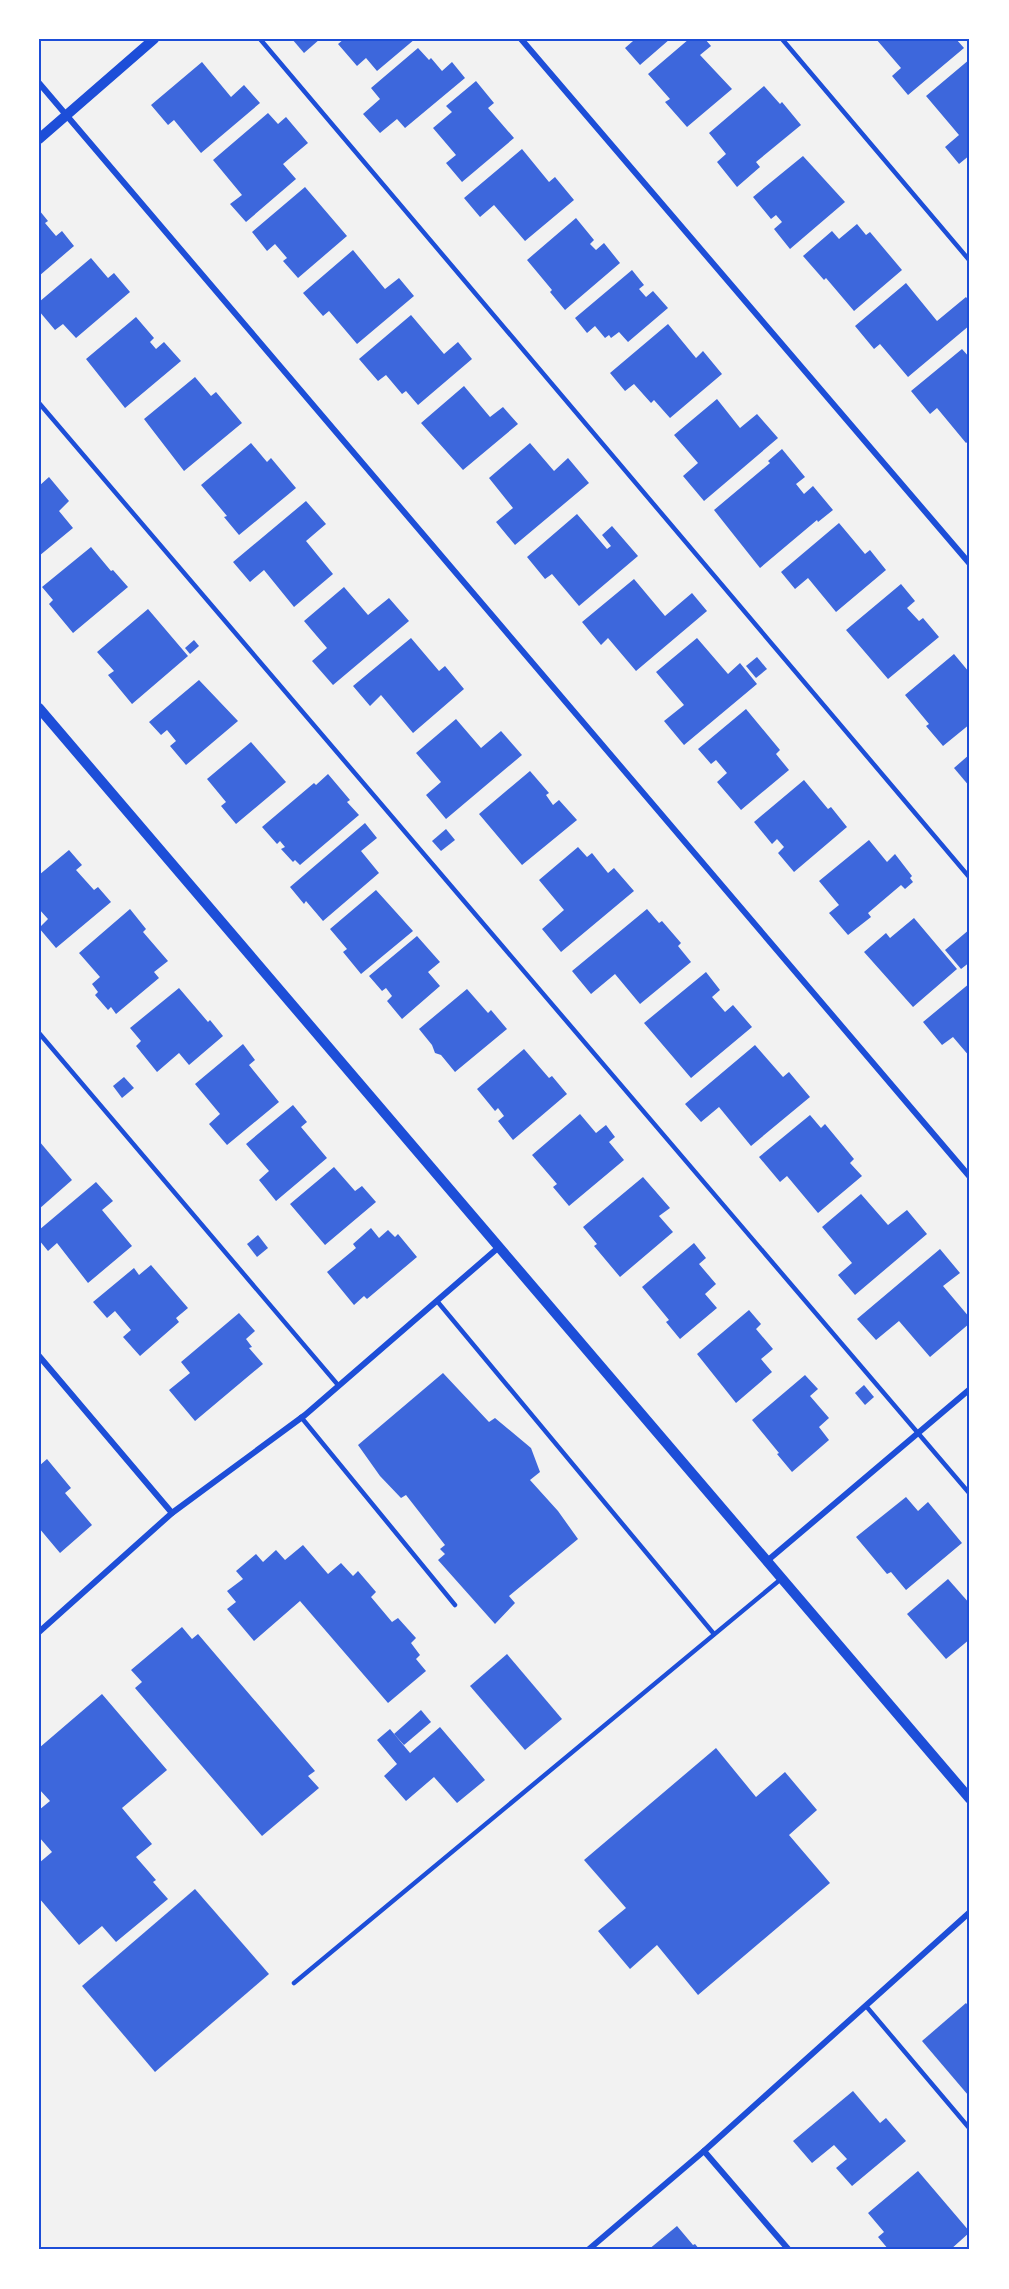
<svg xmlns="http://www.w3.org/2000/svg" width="1009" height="2289" viewBox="0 0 1009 2289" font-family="'Nunito Sans',sans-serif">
	<rect width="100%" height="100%" fill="#f2f2f2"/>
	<g fill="#3d67dc">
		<path d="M292 39H320L304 53Z"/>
		<path d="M344 39H415L377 71 366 58 357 66 338 44Z"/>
		<path d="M632 39H670L640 65 625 48 633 41Z"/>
		<path d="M689 39H705L711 46 700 55 732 89 687 127 665 102 670 99 648 74Z"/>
		<path d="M876 39H956L964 48 908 95 892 76 901 68Z"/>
		<path d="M418 48 429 60 431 58 442 71 452 62 465 78 405 128 397 119 380 133 363 114 380 99 371 88Z"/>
		<path d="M970 59V155L959 164 945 147 959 135 926 96Z"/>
		<path d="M202 62 231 97 244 85 260 103 201 153 174 120 168 125 151 105Z"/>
		<path d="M476 81 494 103 488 108 514 138 462 182 446 163 456 155 433 128 452 112 446 106Z"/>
		<path d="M764 86 780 104 782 102 801 125 756 162 760 167 737 187 717 162 726 154 709 133Z"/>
		<path d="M268 113 278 124 286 117 308 143 283 164 296 179 246 222 230 204 242 195 213 160Z"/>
		<path d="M522 149 549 182 555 177 574 200 525 241 494 205 480 217 464 198Z"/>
		<path d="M803 156 845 202 790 249 774 229 782 222 776 215 771 219 753 197Z"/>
		<path d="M305 187 347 236 298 278 283 261 287 258 275 244 267 251 252 232Z"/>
		<path d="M39 210 48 221 45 223 56 236 62 231 74 246 39 276Z"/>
		<path d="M576 218 594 240 590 244 596 250 604 243 620 263 565 310 550 292 552 290 527 260Z"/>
		<path d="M857 224 866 235 870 232 902 270 854 311 826 278 824 280 803 256 832 231 839 239Z"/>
		<path d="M353 250 385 289 399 278 414 296 357 344 329 311 323 316 303 293Z"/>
		<path d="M91 258 108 278 114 273 130 292 76 338 63 324 55 330 39 311V302Z"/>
		<path d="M632 270 644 285 639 289 646 297 653 291 668 308 628 342 619 332 611 338 609 335 605 338 595 326 587 333 575 318Z"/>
		<path d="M906 283 937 321 966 297 970 302V325L908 377 880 344 874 349 855 326Z"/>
		<path d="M411 315 444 354 458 342 472 359 418 405 406 391 402 394 386 375 378 381 359 359Z"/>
		<path d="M136 317 154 338 150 342 156 349 164 342 181 361 125 408 86 359Z"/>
		<path d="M668 324 696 358 703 351 722 374 670 418 654 400 651 403 634 384 625 391 610 373Z"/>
		<path d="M962 349 970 358V440L966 443 937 408 930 414 911 391Z"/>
		<path d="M195 377 211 396 216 392 242 423 184 471 144 419Z"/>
		<path d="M464 386 490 417 503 407 518 424 463 470 421 423Z"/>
		<path d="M717 399 740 428 757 414 778 438 704 501 683 476 698 463 674 435Z"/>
		<path d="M251 443 267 462 271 458 296 488 239 535 224 517 227 516 201 485Z"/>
		<path d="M530 443 554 471 568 458 589 483 515 545 496 522 513 508 489 478Z"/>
		<path d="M782 449 805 477 796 484 804 494 813 486 833 510 818 522 817 520 760 568 714 510 770 463 768 461Z"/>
		<path d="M49 477 69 501 59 511 73 528 39 556V486Z"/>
		<path d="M306 501 326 524 306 541 333 574 294 607 264 570 250 582 233 562Z"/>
		<path d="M577 514 607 549 611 546 602 535 612 526 638 556 579 606 552 574 545 579 527 557Z"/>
		<path d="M839 523 865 554 870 550 886 570 836 612 808 578 795 589 781 572Z"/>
		<path d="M91 547 111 571 113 570 128 587 73 633 49 604 53 600 42 587Z"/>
		<path d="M634 579 665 616 692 593 707 611 636 671 608 638 601 645 582 622Z"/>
		<path d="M901 584 915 601 907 608 919 621 923 618 939 637 888 679 846 630Z"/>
		<path d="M344 587 368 615 389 598 409 621 333 685 312 661 327 648 304 621Z"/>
		<path d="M148 609 188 656 132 704 108 675 114 671 97 652Z"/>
		<path d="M411 638 439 671 445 666 464 689 413 733 381 695 370 706 353 686Z"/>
		<path d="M697 638 728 674 740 663 757 684 684 745 664 721 684 705 656 672Z"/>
		<path d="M194 640 199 646 190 654 185 648Z"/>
		<path d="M954 654 969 672 970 671V724L943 746 926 726 929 724 905 695Z"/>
		<path d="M757 657 767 669 756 678 746 666Z"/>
		<path d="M199 680 238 721 186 765 170 746 176 741 167 730 161 735 149 722Z"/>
		<path d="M746 709 780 750 776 754 789 770 741 810 717 782 727 773 716 760 711 764 698 749Z"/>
		<path d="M456 719 481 748 501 731 522 755 446 819 426 795 441 782 416 753Z"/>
		<path d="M251 742 286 782 236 824 221 806 226 802 207 779Z"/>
		<path d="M970 754V787L954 768Z"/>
		<path d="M530 771 549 793 546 795 553 805 559 800 577 820 522 865 479 814Z"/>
		<path d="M328 774 350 800 347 802 359 815 300 865 295 860 293 862 281 849 285 847 280 841 277 844 262 827 314 783 316 785Z"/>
		<path d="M804 780 828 809 831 807 847 827 794 872 778 853 784 847 777 839 772 844 754 822Z"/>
		<path d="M365 823 377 838 361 851 379 873 323 921 306 901 304 904 290 887Z"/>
		<path d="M446 829 455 840 441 851 432 841Z"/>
		<path d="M869 840 887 862 895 854 912 876 910 878 913 882 905 889 901 885 868 913 871 917 848 935 829 913 839 905 819 881Z"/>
		<path d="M578 847 587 857 592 853 608 873 614 868 634 891 561 952 542 929 564 910 539 880Z"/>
		<path d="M69 850 82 865 76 870 94 890 98 887 111 902 56 948 39 928 48 919 39 909V875Z"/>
		<path d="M376 890 413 931 361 974 343 952 347 949 330 929Z"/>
		<path d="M130 909 146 929 143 932 168 961 154 972 159 978 116 1014 111 1007 108 1010 95 995 98 992 92 984 100 977 79 953Z"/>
		<path d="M647 909 659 923 662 921 681 943 678 946 691 962 640 1004 615 974 591 994 572 971Z"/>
		<path d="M914 918 957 969 913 1007 864 952 886 933 890 938Z"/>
		<path d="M970 929V962L961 969 945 950Z"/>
		<path d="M417 936 440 962 428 972 440 986 402 1019 387 1001 392 996 386 988 382 991 369 976Z"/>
		<path d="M706 972 720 990 712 997 725 1012 733 1005 752 1027 691 1078 644 1023Z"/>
		<path d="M970 983V1057L953 1037 942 1045 923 1022Z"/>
		<path d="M179 988 208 1022 210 1020 223 1036 189 1065 179 1053 157 1072 136 1046 141 1041 130 1028Z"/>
		<path d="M467 989 488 1013 491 1010 507 1029 455 1072 441 1055 435 1053 432 1045 419 1029Z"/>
		<path d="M243 1044 255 1060 249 1065 279 1102 227 1145 209 1124 220 1114 195 1084Z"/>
		<path d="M755 1045 783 1077 789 1072 810 1097 751 1146 719 1107 701 1122 685 1104Z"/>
		<path d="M524 1049 549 1078 552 1076 567 1094 513 1140 498 1121 504 1116 498 1108 495 1111 477 1089Z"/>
		<path d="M124 1077 134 1088 122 1098 113 1086Z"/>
		<path d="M293 1105 307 1122 301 1127 327 1158 276 1201 259 1180 269 1171 246 1144Z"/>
		<path d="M580 1114 596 1133 606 1125 615 1137 609 1142 624 1160 569 1206 553 1187 557 1184 532 1155Z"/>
		<path d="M810 1115 821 1128 825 1124 854 1159 850 1163 862 1176 818 1213 787 1176 780 1182 759 1157Z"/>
		<path d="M39 1141 72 1180 39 1209Z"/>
		<path d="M334 1167 355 1191 362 1186 376 1202 325 1245 290 1204Z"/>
		<path d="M643 1177 670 1208 659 1216 673 1232 620 1277 594 1246 597 1244 583 1227Z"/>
		<path d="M96 1182 113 1201 102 1210 132 1246 88 1283 57 1243 48 1251 39 1240V1230Z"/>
		<path d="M861 1194 888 1225 907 1210 927 1234 855 1295 838 1275 852 1263 822 1227Z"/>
		<path d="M371 1228 379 1238 388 1230 395 1237 398 1234 417 1257 367 1299 364 1296 354 1305 327 1272 356 1248 353 1244Z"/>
		<path d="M258 1235 268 1248 257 1257 247 1244Z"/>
		<path d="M694 1243 706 1258 699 1264 716 1284 705 1294 717 1308 680 1339 666 1322 669 1320 642 1287Z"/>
		<path d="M940 1249 960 1273 943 1286 970 1318V1323L930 1357 899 1321 876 1340 857 1319Z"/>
		<path d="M151 1265 188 1308 176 1318 179 1322 140 1356 123 1337 131 1330 115 1311 107 1318 93 1302 134 1268 139 1275Z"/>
		<path d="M749 1310 761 1324 756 1329 773 1349 761 1359 772 1372 736 1403 697 1354Z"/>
		<path d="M239 1313 255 1331 246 1339 252 1347 249 1348 263 1364 195 1421 169 1390 190 1373 181 1362Z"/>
		<path d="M443 1373 489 1422 495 1418 531 1448 540 1472 530 1480 558 1511 578 1539 509 1596 515 1603 495 1624 438 1560 445 1554 440 1549 445 1545 406 1495 401 1498 380 1476 358 1445Z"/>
		<path d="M805 1375 818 1389 810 1396 829 1418 819 1427 829 1440 792 1472 777 1454 779 1453 752 1420Z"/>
		<path d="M864 1385 874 1397 865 1405 855 1393Z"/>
		<path d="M47 1459 71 1488 65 1493 92 1525 60 1553 39 1528V1466Z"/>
		<path d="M906 1497 918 1511 928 1502 962 1543 906 1590 891 1572 887 1574 856 1537Z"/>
		<path d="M303 1545 328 1574 341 1563 353 1576 358 1571 376 1592 371 1597 392 1622 398 1618 416 1638 411 1643 420 1655 416 1659 426 1671 388 1703 300 1601 254 1641 227 1609 236 1602 227 1591 243 1579 236 1571 256 1554 263 1562 276 1550 285 1560Z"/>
		<path d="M948 1579 970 1604V1639L946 1659 907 1614Z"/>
		<path d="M182 1627 192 1639 198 1634 315 1771 308 1776 319 1788 262 1836 135 1688 142 1682 131 1670Z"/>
		<path d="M507 1654 562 1719 525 1750 470 1686Z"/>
		<path d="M102 1694 167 1770 122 1808 152 1844 136 1857 156 1880 153 1882 168 1899 116 1942 102 1926 79 1945 39 1898V1863L52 1852 39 1837V1810L50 1801 39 1789V1748Z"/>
		<path d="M421 1710 431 1722 404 1745 394 1734Z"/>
		<path d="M440 1727 485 1780 457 1803 434 1777 406 1801 384 1776 397 1764 377 1740 390 1729 410 1753Z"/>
		<path d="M716 1748 756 1797 785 1772 817 1810 789 1835 830 1883 698 1995 657 1945 630 1969 598 1931 626 1908 584 1860Z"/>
		<path d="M195 1889 269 1974 155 2072 82 1986Z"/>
		<path d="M966 2003 970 2008V2094L968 2095 922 2041Z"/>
		<path d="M853 2091 880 2123 886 2118 906 2141 852 2186 836 2168 847 2159 834 2145 812 2163 793 2141Z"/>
		<path d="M918 2171 970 2232 950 2250H889L878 2237 884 2232 868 2213Z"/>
		<path d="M677 2226 693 2245 695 2244 700 2250H648Z"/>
	</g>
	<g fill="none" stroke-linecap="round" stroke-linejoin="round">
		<g stroke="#1d4ed8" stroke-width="4.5">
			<path d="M260 39 970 878"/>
			<path d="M782 39 970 261"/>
			<path d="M39 403 970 1494"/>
			<path d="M39 1033 338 1385"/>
			<path d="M437 1301 714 1634"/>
			<path d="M301 1417 455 1605"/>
			<path d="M294 1983 781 1579"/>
			<path d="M866 2006 970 2129"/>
		</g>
		<g stroke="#1d4ed8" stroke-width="6">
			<path d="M521 39 970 564"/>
			<path d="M39 83 970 1177"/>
			<path d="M39 1356 172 1513"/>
			<path d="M767 1561 970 1389"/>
			<path d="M39 1632 172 1513 305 1415 499 1247"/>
			<path d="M704 2151 789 2250"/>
			<path d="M588 2250 704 2151 970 1912"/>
		</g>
		<g stroke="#1d4ed8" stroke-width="10">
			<path d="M39 139 154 39"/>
			<path d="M39 708 970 1799"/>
		</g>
	</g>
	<rect width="1009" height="2289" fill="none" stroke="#ffffff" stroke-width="81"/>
	<rect x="40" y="40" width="928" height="2208" fill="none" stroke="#1d4ed8" stroke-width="2"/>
</svg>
